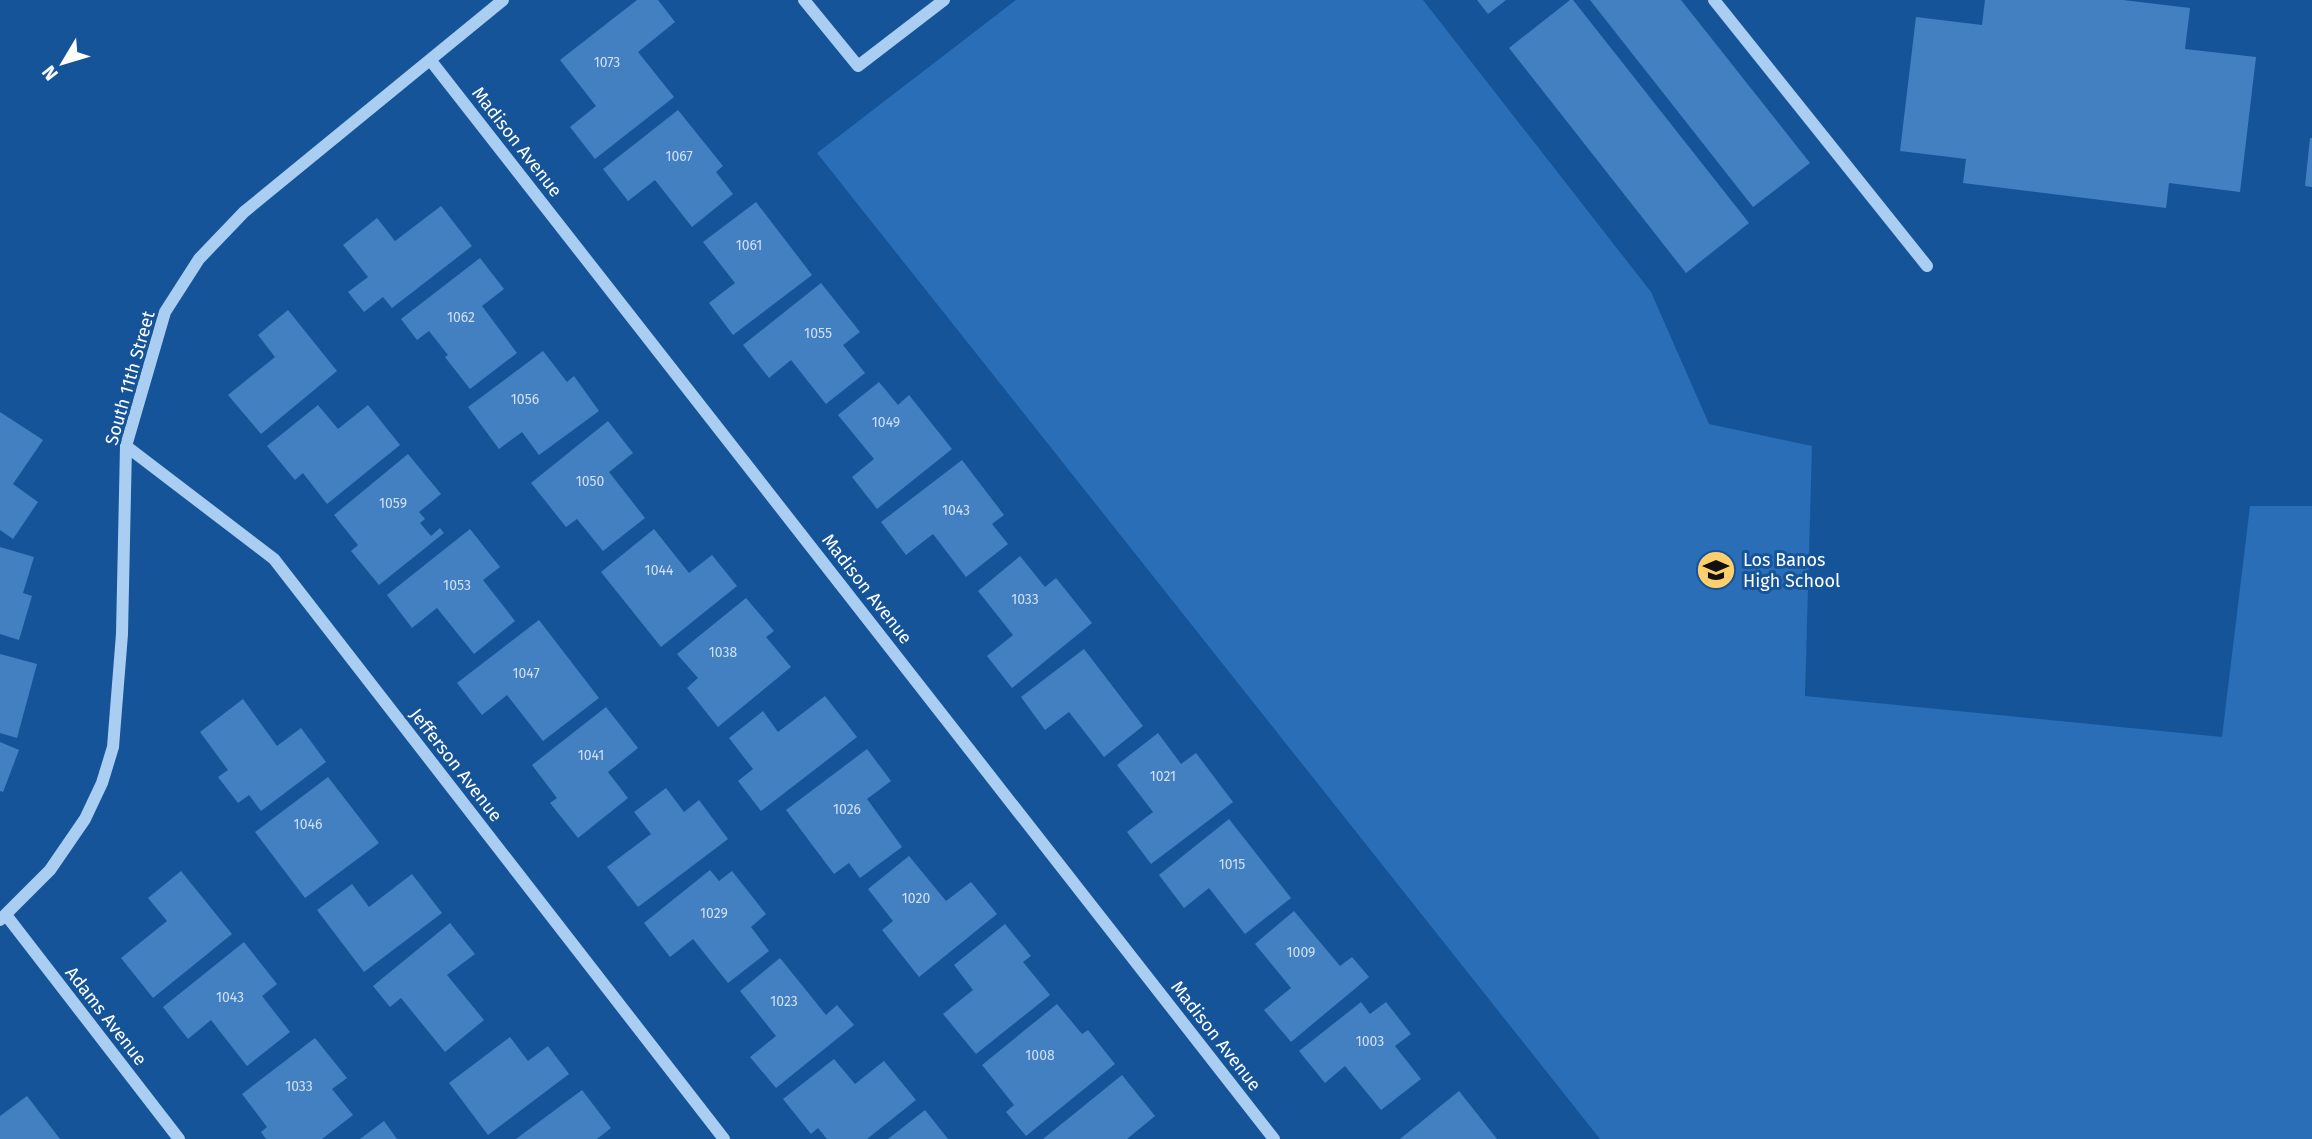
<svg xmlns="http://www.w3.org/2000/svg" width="2312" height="1139" viewBox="0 0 2312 1139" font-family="'Fira Sans',sans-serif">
	<rect width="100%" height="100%" fill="#165499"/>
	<path fill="#296eb7" d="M1016 0H1423L1651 292 1709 424 1812 446 1805 696 2222 737 2250 506H2312V1139H1600L817 153Z"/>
	<g fill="#4380c2">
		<path d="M637 0H658L675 22 638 52 674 97 595 159 570 127 596 106 560 60Z"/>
		<path d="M1477 0H1506L1488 14Z"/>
		<path d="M1570 0H1573L1749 223 1686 273 1509 48Z"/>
		<path d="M1590 0H1681L1810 163 1753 207Z"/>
		<path d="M1985 0H2123L2190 8 2185 49 2256 57 2240 192 2169 183 2166 208 1963 183 1966 159 1900 151 1916 17 1982 25Z"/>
		<path d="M678 110 723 166 716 172 733 194 692 227 655 180 628 201 603 169Z"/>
		<path d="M2310 138H2312V187L2305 186Z"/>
		<path d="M756 202 812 275 733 335 709 303 735 283 703 242Z"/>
		<path d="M441 206 472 246 392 308 383 297 364 312 348 292 368 277 343 245 377 218 395 241Z"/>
		<path d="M480 258 504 289 482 306 517 353 470 389 445 357 448 355 429 331 417 340 401 319Z"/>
		<path d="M821 283 860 332 843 345 865 373 826 404 791 360 769 378 743 345Z"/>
		<path d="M288 310 337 371 261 434 228 395 275 357 258 335Z"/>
		<path d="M543 351 567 382 574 376 599 411 539 455 522 432 499 449 468 407Z"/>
		<path d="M879 382 898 405 909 395 952 449 877 509 852 477 874 459 838 415Z"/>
		<path d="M318 405 338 429 368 405 400 445 327 504 303 473 295 480 267 446Z"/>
		<path d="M0 412 43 440 13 484 38 502 13 539 0 530Z"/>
		<path d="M608 421 633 453 609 472 645 518 603 551 577 519 566 527 531 483Z"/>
		<path d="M408 454 441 494 419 512 425 519 420 523 431 536 440 528 444 533 379 585 351 551 358 545 334 515Z"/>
		<path d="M962 460 1004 515 992 524 1008 544 966 577 933 534 906 555 881 522Z"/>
		<path d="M470 529 500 567 483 580 515 621 474 654 437 608 412 628 387 595Z"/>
		<path d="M654 529 689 573 712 555 737 586 661 647 601 572Z"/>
		<path d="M0 547 34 557 23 593 32 596 19 640 0 634Z"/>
		<path d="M1020 556 1045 587 1056 578 1092 623 1012 688 987 656 1013 635 978 591Z"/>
		<path d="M746 598 774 631 766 637 791 667 718 727 687 688 698 678 677 654Z"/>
		<path d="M539 620 599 698 543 741 507 695 482 715 457 683Z"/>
		<path d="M1084 649 1143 726 1104 757 1069 712 1045 730 1021 697Z"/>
		<path d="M0 654 37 664 17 738 0 733Z"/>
		<path d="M825 696 857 737 761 811 738 781 753 769 729 738 763 711 778 732Z"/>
		<path d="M243 699 277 746 301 728 326 762 261 811 249 795 238 803 218 777 228 770 200 732Z"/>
		<path d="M606 707 638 748 608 772 628 798 578 838 550 803 557 798 532 765Z"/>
		<path d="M1158 733 1181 764 1196 753 1233 802 1151 864 1127 832 1153 812 1117 765Z"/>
		<path d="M0 742 19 750 3 792 0 791Z"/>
		<path d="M867 749 891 781 867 799 902 847 860 878 849 863 834 874 786 810Z"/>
		<path d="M328 777 379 843 305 898 255 832Z"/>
		<path d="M666 788 684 812 699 800 728 839 638 907 607 867 651 834 634 812Z"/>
		<path d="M1229 819 1291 898 1245 934 1209 888 1184 908 1159 875Z"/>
		<path d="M909 856 946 901 971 882 997 914 919 977 882 930 893 921 868 889Z"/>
		<path d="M710 870 719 881 732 871 766 914 751 927 769 951 728 983 693 939 670 957 644 923Z"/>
		<path d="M181 871 232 934 153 998 121 958 167 921 148 898Z"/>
		<path d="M412 874 442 913 364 972 317 910 352 884 369 907Z"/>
		<path d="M1294 911 1340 966 1352 957 1369 977 1291 1042 1264 1010 1291 988 1255 944Z"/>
		<path d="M450 923 475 954 447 975 484 1020 445 1052 401 998 390 1007 373 986Z"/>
		<path d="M1005 924 1031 956 1023 962 1050 995 976 1054 943 1014 973 990 954 965Z"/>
		<path d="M244 942 277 984 262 996 290 1032 247 1066 211 1020 188 1039 163 1007Z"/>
		<path d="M780 958 826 1015 837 1005 854 1025 776 1088 750 1057 776 1036 740 991Z"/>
		<path d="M1361 1002 1370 1014 1386 1002 1411 1034 1395 1046 1421 1079 1381 1110 1345 1066 1325 1083 1299 1051Z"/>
		<path d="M1057 1004 1082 1034 1088 1030 1115 1064 1026 1136 1006 1112 1014 1105 982 1065Z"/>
		<path d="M510 1037 528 1061 548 1046 569 1074 488 1135 449 1083Z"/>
		<path d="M315 1038 347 1078 332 1089 353 1115 322 1139H266L261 1132 267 1127 242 1094Z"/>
		<path d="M834 1059 855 1084 884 1061 916 1100 867 1139H827L818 1128 811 1134 783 1099Z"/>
		<path d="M1122 1075 1155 1116 1127 1139H1043Z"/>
		<path d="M582 1090 611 1128 597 1139H516Z"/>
		<path d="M1459 1091 1497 1139H1400Z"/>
		<path d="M27 1096 60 1139H0V1116Z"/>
		<path d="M925 1110 948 1139H888Z"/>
		<path d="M384 1121 397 1139H360Z"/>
	</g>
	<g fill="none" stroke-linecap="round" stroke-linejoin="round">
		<g stroke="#aacdf2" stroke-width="12">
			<path d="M804 0 858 66 944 0"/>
			<path d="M1714 0 1927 266"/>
			<path d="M431 61 1274 1139"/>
			<path d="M126 446 274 559 724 1139"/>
			<path d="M6 915 179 1139"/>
			<path d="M0 920 50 870 85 819 102 783 113 747 122 634 126 446 165 312 199 259 244 212 503 0"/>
		</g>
	</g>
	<defs>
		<g id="school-disc" transform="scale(2.0125)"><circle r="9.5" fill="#ffcf6b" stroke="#165499"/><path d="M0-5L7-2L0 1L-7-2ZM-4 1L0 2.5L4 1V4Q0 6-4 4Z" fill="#111"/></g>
	</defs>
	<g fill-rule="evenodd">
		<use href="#school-disc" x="1716" y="570"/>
	</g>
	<g text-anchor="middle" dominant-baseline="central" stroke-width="6" stroke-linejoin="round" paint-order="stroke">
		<g font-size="14" fill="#d0dff0">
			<text x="607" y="62">1073</text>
			<text x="679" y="156">1067</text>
			<text x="749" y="245">1061</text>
			<text x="461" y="317">1062</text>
			<text x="818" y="333">1055</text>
			<text x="525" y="399">1056</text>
			<text x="886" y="422">1049</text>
			<text x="590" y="481">1050</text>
			<text x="393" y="503">1059</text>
			<text x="956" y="510">1043</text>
			<text x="659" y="570">1044</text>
			<text x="457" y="585">1053</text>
			<text x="1025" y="599">1033</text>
			<text x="723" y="652">1038</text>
			<text x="526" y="673">1047</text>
			<text x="591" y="755">1041</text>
			<text x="1163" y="776">1021</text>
			<text x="847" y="809">1026</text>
			<text x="308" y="824">1046</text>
			<text x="1232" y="864">1015</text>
			<text x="916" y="898">1020</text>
			<text x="714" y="913">1029</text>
			<text x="1301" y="952">1009</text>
			<text x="230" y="997">1043</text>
			<text x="784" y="1001">1023</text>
			<text x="1370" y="1041">1003</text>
			<text x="1040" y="1055">1008</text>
			<text x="299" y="1086">1033</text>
		</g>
		<g font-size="18" fill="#fff" stroke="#165499">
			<text transform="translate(517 142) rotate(52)">Madison Avenue</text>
			<text transform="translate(130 378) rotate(-74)">South 11th Street</text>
			<text transform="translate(867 589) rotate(52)">Madison Avenue</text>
			<text transform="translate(456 765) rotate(52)">Jefferson Avenue</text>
			<text transform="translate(106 1016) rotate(52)">Adams Avenue</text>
			<text transform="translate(1216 1036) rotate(52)">Madison Avenue</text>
		</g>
		<g font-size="18" fill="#fff" stroke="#165499" text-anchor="start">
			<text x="1743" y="560">Los Banos<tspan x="1743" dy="21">High School</tspan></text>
		</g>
	</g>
	<g transform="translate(63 63) rotate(232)" stroke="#165499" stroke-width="5" paint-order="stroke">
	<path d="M0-5L12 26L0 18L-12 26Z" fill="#ffffff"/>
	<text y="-10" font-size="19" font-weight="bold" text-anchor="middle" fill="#ffffff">N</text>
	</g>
</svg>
